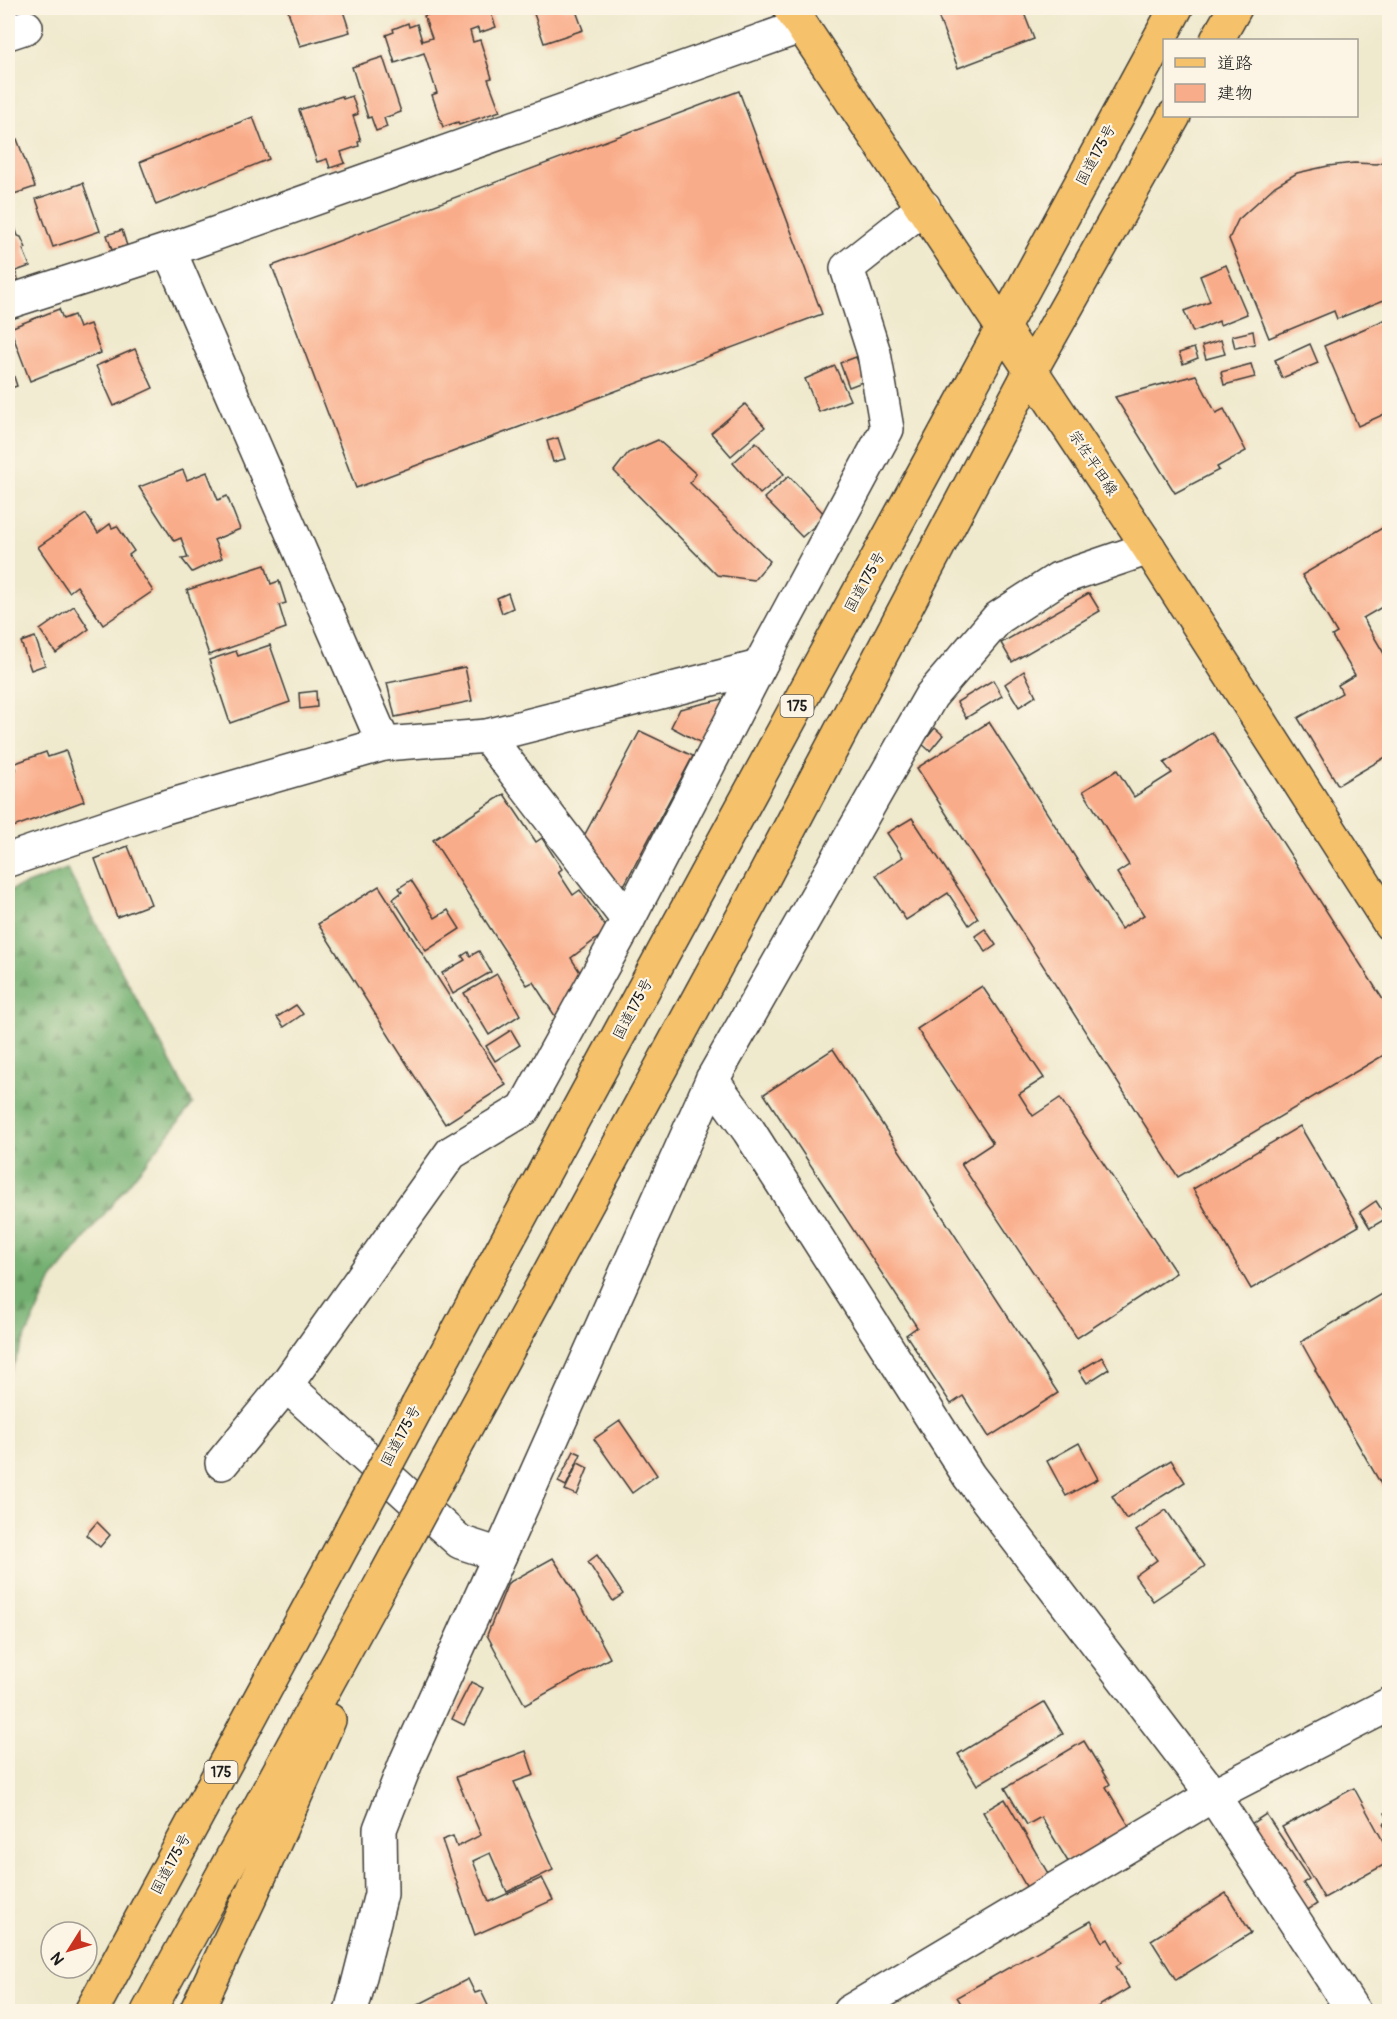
<svg xmlns="http://www.w3.org/2000/svg" width="1397" height="2019" viewBox="0 0 1397 2019" font-family="Pangolin,'Klee One',sans-serif">
	<defs>
		<pattern id="forest-firs" width="22" height="20" patternUnits="userSpaceOnUse" patternTransform="scale(1.5)"><rect width="22" height="20" fill="#72af6f"/><path d="M5 1l3.5 6h-7zM16 11l3.5 6h-7z" fill="#5d8e5a"/></pattern>
	</defs>
	<rect width="100%" height="100%" fill="#fcf5e5"/>
	<filter id="ink" filterUnits="userSpaceOnUse"><feTurbulence type="fractalNoise" baseFrequency=".0167" numOctaves="2"/><feDisplacementMap in="SourceGraphic" scale="12" xChannelSelector="R" yChannelSelector="G"/><feConvolveMatrix kernelMatrix="1 2 1 2 8 2 1 2 1" color-interpolation-filters="sRGB"/></filter>
	<filter id="wash" filterUnits="userSpaceOnUse"><feTurbulence type="fractalNoise" baseFrequency=".008" numOctaves="4" result="noise"/><feDisplacementMap in="SourceGraphic" scale="24" xChannelSelector="R" yChannelSelector="G"/><feGaussianBlur stdDeviation="1.35" result="paint"/><feColorMatrix in="noise" values="0 0 0 0 0 0 0 0 0 0 0 0 0 0 0 0 0 1.4 0 .05"/><feComposite in="paint" operator="in"/></filter>
	<g filter="url(#wash)">
		<rect width="100%" height="100%" fill="#efe9cd"/>
		<path fill="url(#forest-firs)" stroke="#476646" stroke-width="1.5" d="M67 869 193 1104 52 1279 8 1376V891Z"/>
		<g id="blocks">
			<g fill="#f9ac89">
				<path d="M287 8H342L350 32 300 46Z"/>
				<path d="M448 8H489L496 27 479 33 478 28 470 31 473 42 480 40 492 78 488 79 500 111 459 125 458 122 443 127 432 95 437 93 424 53 395 63 386 35 394 32 393 29 408 23 409 27 417 24 422 41 432 38 424 16Z"/>
				<path d="M532 8H575L583 30 544 43Z"/>
				<path d="M935 8H1022L1034 39 958 68Z"/>
				<path d="M383 57 401 112 384 118 387 127 376 131 371 117 368 118 352 67Z"/>
				<path d="M739 91 822 314 356 488 272 266Z"/>
				<path d="M342 96 343 99 352 96 358 114 353 116 361 141 358 142 359 146 341 152 345 163 330 168 327 159 317 162 299 110Z"/>
				<path d="M253 117 269 159 156 205 140 162Z"/>
				<path d="M17 139 35 187 8 196V143Z"/>
				<path d="M1389 159V298L1337 319 1334 311 1269 338 1229 239 1238 220 1275 186 1297 173 1328 166 1354 163 1377 164Z"/>
				<path d="M83 183 100 231 53 247 36 199Z"/>
				<path d="M12 219 18 236 21 237 26 248 23 249 30 266 16 271 19 283 8 287V221Z"/>
				<path d="M122 230 127 246 112 250 107 235Z"/>
				<path d="M1226 265 1247 314 1220 325 1219 321 1193 332 1184 311 1210 301 1200 276Z"/>
				<path d="M59 309 63 319 74 315 79 328 90 324 101 353 30 381 10 328Z"/>
				<path d="M1389 318V412L1358 426 1324 346Z"/>
				<path d="M1253 331 1255 344 1235 348 1232 336Z"/>
				<path d="M1221 340 1225 354 1206 359 1202 346Z"/>
				<path d="M1310 344 1318 363 1282 378 1275 360Z"/>
				<path d="M1194 348 1198 358 1183 364 1179 353Z"/>
				<path d="M135 349 153 388 114 406 96 366Z"/>
				<path d="M856 357 865 381 849 387 840 363Z"/>
				<path d="M8 358 17 386 8 389Z"/>
				<path d="M1251 364 1255 377 1224 385 1221 372Z"/>
				<path d="M835 366 850 400 819 412 805 379Z"/>
				<path d="M1196 375 1216 413 1224 409 1246 451 1217 467 1219 470 1175 493 1115 397Z"/>
				<path d="M745 404 765 427 731 456 711 433Z"/>
				<path d="M558 438 565 459 553 462 547 441Z"/>
				<path d="M658 440 696 474 690 483 770 561 754 580 717 575 614 471 628 453Z"/>
				<path d="M756 442 784 474 760 494 733 463Z"/>
				<path d="M183 470 187 480 207 472 218 500 227 496 240 529 214 540 222 558 192 572 182 559 188 558 181 538 174 541 139 487Z"/>
				<path d="M789 476 826 516 802 537 764 498Z"/>
				<path d="M86 514 98 533 110 524 112 528 117 526 134 551 129 555 153 591 103 625 77 586 69 592 38 547Z"/>
				<path d="M1389 524V603L1363 618 1389 662V755L1338 785 1298 718 1342 693 1338 685 1355 675 1332 636 1337 633 1302 575Z"/>
				<path d="M265 565 271 584 279 581 286 603 279 605 286 628 209 655 187 590Z"/>
				<path d="M508 593 513 608 502 613 497 598Z"/>
				<path d="M1089 593 1100 611 1012 662 1001 643Z"/>
				<path d="M74 606 89 629 56 653 40 630Z"/>
				<path d="M35 637 45 665 31 670 21 642Z"/>
				<path d="M270 645 290 702 230 723 209 660 236 651 238 656Z"/>
				<path d="M465 667 472 701 395 717 387 683Z"/>
				<path d="M1024 671 1036 696 1019 707 1005 684Z"/>
				<path d="M993 680 1002 696 966 718 957 702Z"/>
				<path d="M316 691 317 707 300 709 299 693Z"/>
				<path d="M727 698 703 744 671 727 680 709Z"/>
				<path d="M989 722 1121 929 1144 915 1117 873 1129 865 1083 791 1117 770 1134 797 1172 773 1164 763 1212 732 1389 1009V1052L1178 1177 917 768Z"/>
				<path d="M935 728 943 735 930 751 922 744Z"/>
				<path d="M640 731 693 756 622 889 583 838Z"/>
				<path d="M66 751 84 801 8 829V774L16 770 13 764 46 752 48 757Z"/>
				<path d="M504 794 536 842 542 838 562 869 558 872 573 895 580 890 608 930 571 958 583 977 565 1009 555 1016 533 982 527 985 433 840Z"/>
				<path d="M912 818 978 918 969 925 948 893 906 920 876 875 903 857 887 833Z"/>
				<path d="M128 846 151 904 117 917 95 859Z"/>
				<path d="M411 880 435 918 448 910 460 929 426 951 393 899 402 892 399 888Z"/>
				<path d="M379 886 506 1085 445 1124 318 924Z"/>
				<path d="M985 929 996 945 986 952 975 936Z"/>
				<path d="M479 951 491 972 453 994 442 973 465 960 462 956 468 952 470 956Z"/>
				<path d="M497 974 520 1015 489 1035 464 993Z"/>
				<path d="M982 986 1044 1078 1019 1094 1033 1116 1060 1098 1176 1273 1077 1338 961 1164 993 1143 917 1029Z"/>
				<path d="M296 1005 303 1014 284 1027 277 1017Z"/>
				<path d="M511 1030 520 1045 495 1061 486 1046Z"/>
				<path d="M833 1049 1058 1393 989 1437 963 1396 951 1404 906 1335 917 1327 764 1094Z"/>
				<path d="M1300 1126 1359 1226 1251 1289 1193 1189Z"/>
				<path d="M1376 1201 1387 1218 1370 1228 1360 1212Z"/>
				<path d="M1389 1290V1498L1315 1370 1316 1369 1301 1342Z"/>
				<path d="M1102 1357 1109 1369 1087 1383 1079 1371Z"/>
				<path d="M620 1421 657 1475 632 1493 594 1439Z"/>
				<path d="M1079 1443 1098 1479 1066 1496 1047 1461Z"/>
				<path d="M574 1451 581 1454 566 1486 558 1482Z"/>
				<path d="M1171 1460 1185 1482 1126 1519 1112 1496Z"/>
				<path d="M578 1463 588 1468 577 1495 565 1490Z"/>
				<path d="M1166 1510 1205 1566 1153 1601 1135 1576 1157 1560 1136 1531Z"/>
				<path d="M97 1522 110 1535 100 1547 86 1535Z"/>
				<path d="M597 1555 623 1594 613 1601 588 1562Z"/>
				<path d="M553 1558 572 1588 610 1658 525 1705 487 1635 508 1583Z"/>
				<path d="M471 1682 483 1688 464 1725 452 1719Z"/>
				<path d="M1044 1702 1063 1734 977 1785 958 1754Z"/>
				<path d="M1084 1741 1110 1784 1106 1787 1131 1829 1070 1865 1041 1817 1027 1825 1005 1788Z"/>
				<path d="M526 1751 534 1775 514 1782 553 1870 507 1892 490 1853 473 1861 489 1902 542 1878 553 1900 475 1935 442 1840 453 1836 457 1847 481 1835 456 1777Z"/>
				<path d="M1354 1788 1389 1852V1862L1324 1898 1282 1827Z"/>
				<path d="M1005 1799 1053 1882 1031 1895 983 1812Z"/>
				<path d="M1389 1811V1834L1383 1824 1389 1821 1385 1813Z"/>
				<path d="M1266 1814 1309 1879 1303 1883 1317 1904 1294 1919 1234 1835Z"/>
				<path d="M1226 1893 1251 1933 1176 1980 1151 1940Z"/>
				<path d="M1091 1921 1103 1942 1108 1939 1121 1963 1116 1966 1129 1988 1089 2012H966L957 1997Z"/>
				<path d="M468 1979 475 1993 481 1991 491 2012H404Z"/>
			</g>
		</g>
	</g>
	<g filter="url(#ink)">
		<use href="#blocks" fill-opacity="0" stroke="#3c3b37" stroke-width="1.5"/>
		<g fill="none" stroke-linecap="round" stroke-linejoin="round">
			<g stroke="#3c3b37" stroke-width="36">
				<g id="minor">
					<path d="M8 33 26 27"/>
					<path d="M169 250 384 744"/>
					<path d="M8 302 169 250 802 26"/>
					<path d="M487 736 628 920 759 667 887 429 874 353 847 268 924 207"/>
					<path d="M8 860 162 808 384 744 487 736 759 667"/>
					<path d="M712 1080 749 1131 969 1476 1213 1795 1354 2012"/>
					<path d="M286 1385 460 1542 500 1555"/>
					<path d="M222 1463 286 1385 451 1153 524 1109 628 920"/>
					<path d="M351 2012 381 1894 380 1829 407 1760 500 1555 712 1080 931 696 998 618 1058 579 1149 548"/>
					<path d="M849 2012 1213 1795 1390 1704"/>
				</g>
			</g>
			<g stroke="#3c3b37" stroke-width="36">
				<path id="major" d="M790 8 1149 548 1390 924"/>
			</g>
			<g stroke="#3c3b37" stroke-width="36">
				<g id="highway">
					<path d="M1217 40 1235 8"/>
					<path d="M418 1405 1176 8"/>
					<path d="M460 1438 754 896 1031 370 1174 116"/>
					<path d="M91 2012 350 1532"/>
					<path d="M148 2012 385 1577"/>
					<path d="M196 2012 252 1893 329 1720"/>
				</g>
			</g>
			<use href="#minor" stroke="#fff" stroke-width="33"/>
			<use href="#major" stroke="#f5c16b" stroke-width="33"/>
			<use href="#highway" stroke="#f5c16b" stroke-width="33"/>
			<g stroke="#3c3b37" stroke-width="36" stroke-linecap="butt">
				<g id="highway-bridge">
					<path d="M350 1532 418 1405"/>
					<path d="M385 1577 460 1438"/>
				</g>
			</g>
			<use href="#highway-bridge" stroke="#f5c16b" stroke-width="33"/>
		</g>
	</g>
	<g text-anchor="middle" dominant-baseline="central" stroke-width="4.5" stroke-linejoin="round" paint-order="stroke">
		<g fill="#fcf5e5" stroke="#5f5d58" stroke-width="1.5">
			<rect x="780.5" y="695" width="33" height="22" rx="4.5"/>
			<rect x="204.5" y="1761" width="33" height="22" rx="4.5"/>
		</g>
		<g font-size="14" font-weight="bold" fill="#1c1c1c">
			<text x="797" y="706">175</text>
			<text x="221" y="1772">175</text>
		</g>
		<g font-size="15" fill="#1c1c1c" stroke="#fcf5e5">
			<text transform="translate(1096 155) rotate(-62)">国道175号</text>
			<text transform="translate(1093 463) rotate(56)">宗佐平田線</text>
			<text transform="translate(865 582) rotate(-61)">国道175号</text>
			<text transform="translate(633 1009) rotate(-62)">国道175号</text>
			<text transform="translate(401 1436) rotate(-62)">国道175号</text>
			<text transform="translate(171 1864) rotate(-62)">国道175号</text>
		</g>
	</g>
	<rect width="1397" height="2019" fill="none" stroke="#fcf5e5" stroke-width="30"/>
	<rect x="1163" y="39" width="195" height="78" fill="#fcf5e5" stroke="#a29e95" stroke-width="1.5"/>
	<rect x="1175" y="58" width="30" height="9" fill="#f5c16b" stroke="#a29e95" stroke-width="1.5"/>
	<text x="1217" y="69" font-size="18" fill="#1c1c1c">道路</text>
	<rect x="1175" y="84" width="30" height="18" fill="#f9ac89" stroke="#a29e95" stroke-width="1.5"/>
	<text x="1217" y="99" font-size="18" fill="#1c1c1c">建物</text>
	<g transform="translate(69 1950) rotate(233)"><circle r="28" fill="#fcf5e5" stroke="#a29e95" stroke-width="1.5"/>
	<path d="M0-4.5L10 22L0 15L-10 22Z" fill="#c8321e"/>
	<text y="-9" font-size="16" font-weight="bold" text-anchor="middle" fill="#1c1c1c">N</text>
	</g>
</svg>
